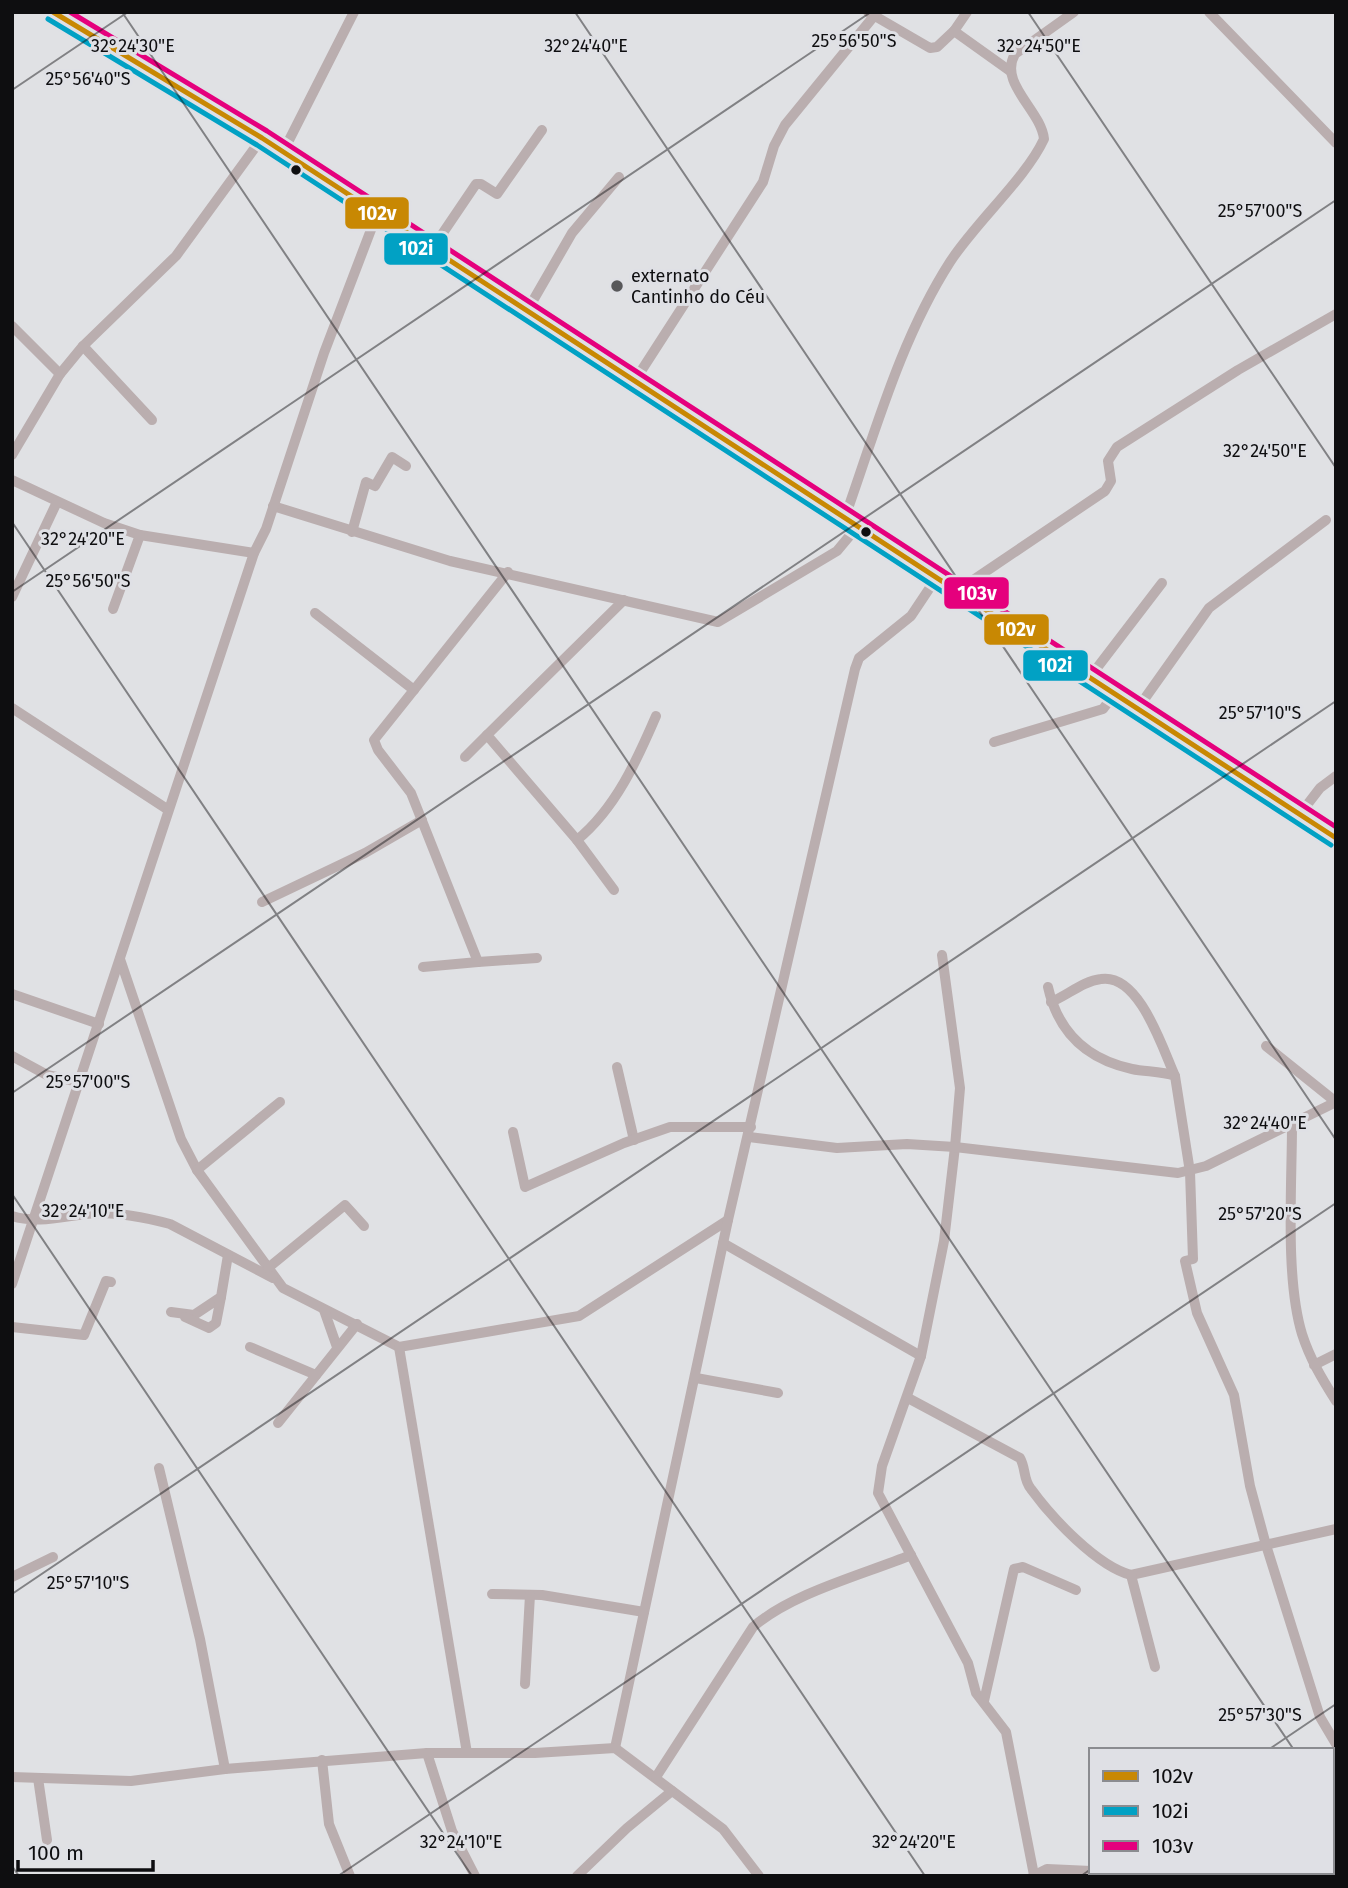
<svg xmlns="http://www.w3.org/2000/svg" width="1348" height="1888" viewBox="0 0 1348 1888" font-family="'Fira Sans',sans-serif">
	<rect width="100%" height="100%" fill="#e0e1e4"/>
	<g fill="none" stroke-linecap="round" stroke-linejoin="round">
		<g stroke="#baaeaf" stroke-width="10">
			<path d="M868 12 930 48 937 47 954 31"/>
			<path d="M967 12 954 31 1010 71"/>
			<path d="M1209 12 1336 143"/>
			<path d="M283 152 354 12"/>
			<path d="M432 249 476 184H481L497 194 542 130"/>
			<path d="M527 311 572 233 619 177"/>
			<path d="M12 326 60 374"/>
			<path d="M83 346 152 420"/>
			<path d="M634 382 763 182 774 146 785 125 874 16"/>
			<path d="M12 455 60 374 83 346 176 256 262 138"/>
			<path d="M12 480 104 523 140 535 254 553"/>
			<path d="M273 506 450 561 718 622 837 551 857 527"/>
			<path d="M844 520C875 433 900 340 950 262 976 222 1026 178 1044 139 1041 110 998 83 1015 54L1074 12"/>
			<path d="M352 532 366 482 375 486 392 457 406 466"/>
			<path d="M957 591 1105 491 1111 481 1108 461 1117 447 1238 370 1336 314"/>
			<path d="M12 597 57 502"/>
			<path d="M113 609 140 535"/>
			<path d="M315 613 414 690"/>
			<path d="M1090 677 1162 583"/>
			<path d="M12 708 167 809"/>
			<path d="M1138 708 1209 608 1326 520"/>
			<path d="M994 742 1103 709 1115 693"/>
			<path d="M465 757 487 735"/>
			<path d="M1300 814 1320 788 1336 776"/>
			<path d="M577 840C616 808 637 760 656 716"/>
			<path d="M614 890 577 840 487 735 624 600"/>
			<path d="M262 902 365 853 422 820"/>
			<path d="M942 955 960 1088 955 1147 944 1241 921 1356 882 1466 878 1493 968 1663 976 1693 1006 1732 1034 1875"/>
			<path d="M120 959 181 1139 197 1170 283 1288 399 1347 579 1316 728 1220"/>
			<path d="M478 962 537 958"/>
			<path d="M423 967 478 962 411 793 378 750 374 740 508 572"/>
			<path d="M1048 987C1058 1032 1086 1059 1132 1069 1146 1072 1161 1071 1175 1076L1190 1172 1193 1259 1185 1261 1197 1313 1234 1395 1250 1486 1266 1545 1320 1717 1336 1744"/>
			<path d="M12 994 99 1024"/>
			<path d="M1051 1002C1068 995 1083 981 1101 979 1139 973 1162 1047 1175 1076"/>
			<path d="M1266 1046 1336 1102"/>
			<path d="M12 1056 47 1075 79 1082"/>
			<path d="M617 1067 634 1140"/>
			<path d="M1292 1125C1292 1185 1285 1278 1302 1334 1310 1359 1322 1379 1336 1401"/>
			<path d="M513 1132 525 1187 624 1143 670 1127H751"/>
			<path d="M749 1137 837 1148 907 1144 955 1147 1178 1173 1206 1166 1336 1102"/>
			<path d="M197 1170 280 1102"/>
			<path d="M12 1216C41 1225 69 1214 99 1213 123 1213 147 1218 170 1224L273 1278"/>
			<path d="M723 1243 921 1356"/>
			<path d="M268 1268 345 1205 364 1226"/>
			<path d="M12 1284 254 553 266 529 324 353 377 214"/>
			<path d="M324 1310 337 1347"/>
			<path d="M171 1312 194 1315 221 1297 228 1255"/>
			<path d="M185 1317 209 1328 216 1323 221 1297"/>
			<path d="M12 1327 84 1335 106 1281 111 1282"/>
			<path d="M250 1347 316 1375"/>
			<path d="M399 1347 467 1753"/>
			<path d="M1314 1365 1336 1354"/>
			<path d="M696 1378 778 1393"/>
			<path d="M908 1398 1020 1458C1026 1468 1023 1480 1031 1489 1052 1518 1097 1566 1131 1575L1336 1529"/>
			<path d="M278 1423 357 1324"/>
			<path d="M159 1468 200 1639 225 1769"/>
			<path d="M1131 1575 1155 1667"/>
			<path d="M12 1577 53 1557"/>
			<path d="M492 1594 542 1595 644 1612"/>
			<path d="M525 1684 530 1595"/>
			<path d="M984 1701 1014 1569 1023 1567 1076 1590"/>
			<path d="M615 1748 728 1220 855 669 859 658 911 616 937 577"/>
			<path d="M427 1753 452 1831 475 1876"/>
			<path d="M322 1760 329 1824 350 1876"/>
			<path d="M12 1777 131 1781 225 1769 427 1753H535L615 1748 723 1829 759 1876"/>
			<path d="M656 1777 753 1627C792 1593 862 1575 911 1555"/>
			<path d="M38 1778 47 1840"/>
			<path d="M1332 1848H1336"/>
			<path d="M1140 1872H1147"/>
			<path d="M577 1876 627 1828 672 1791"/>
			<path d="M1033 1876 1047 1869 1091 1871"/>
		</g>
		<path stroke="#b3a6a8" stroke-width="12" d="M53 12 262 138 1336 838"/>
		<g stroke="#dfe0e5" stroke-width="10">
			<path id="bus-1" d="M53 12 262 138 1336 838"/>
		</g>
		<g stroke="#dfe0e5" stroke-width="10">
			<path id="bus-2" d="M48 19 257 145 1331 845"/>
		</g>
		<g stroke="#dfe0e5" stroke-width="10">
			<path id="bus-3" d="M70 12 267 131 1336 827"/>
		</g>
		<use href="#bus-1" stroke="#c88803" stroke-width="5"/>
		<use href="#bus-2" stroke="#01a1c4" stroke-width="5"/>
		<use href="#bus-3" stroke="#e5007d" stroke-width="5"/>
	</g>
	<path fill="none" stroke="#0e0e10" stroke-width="2" stroke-opacity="0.45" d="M122 12 1294 1750M575 12 1336 1140M1028 12 1336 468M12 90 128 12M12 522 925 1876M12 592 871 12M12 1093 1336 200M12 1194 472 1876M12 1594 1336 701M1268 1750 1336 1704M1332 1807 1336 1812M12 1866 19 1876M338 1876 1336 1203M1081 1876 1091 1869"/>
	<g fill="#0e0e10" stroke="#dfe0e5" stroke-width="2.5">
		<circle cx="296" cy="170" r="6"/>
		<circle cx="866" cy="532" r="6"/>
	</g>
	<circle fill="#58585a" stroke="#dfe0e5" stroke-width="2.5" cx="617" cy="286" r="7"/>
	<g text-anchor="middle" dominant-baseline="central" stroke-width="6" stroke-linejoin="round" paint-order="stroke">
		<g font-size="18" fill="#0e0e10" stroke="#dfe0e5" text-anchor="start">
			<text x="631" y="276">externato<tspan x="631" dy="21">Cantinho do Céu</tspan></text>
		</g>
	</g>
	<g font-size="18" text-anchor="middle" fill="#0e0e10" stroke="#dfe0e5" stroke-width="6" stroke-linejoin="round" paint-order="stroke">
		<text x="854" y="47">25°56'50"S</text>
		<text x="133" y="52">32°24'30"E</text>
		<text x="586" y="52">32°24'40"E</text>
		<text x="1039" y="52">32°24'50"E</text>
		<text x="88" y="85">25°56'40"S</text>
		<text x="1260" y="217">25°57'00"S</text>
		<text x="1265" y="457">32°24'50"E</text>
		<text x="83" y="545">32°24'20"E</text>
		<text x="88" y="587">25°56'50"S</text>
		<text x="1260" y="719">25°57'10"S</text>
		<text x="88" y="1088">25°57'00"S</text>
		<text x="1265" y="1129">32°24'40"E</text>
		<text x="83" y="1217">32°24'10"E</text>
		<text x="1260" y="1220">25°57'20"S</text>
		<text x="88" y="1589">25°57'10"S</text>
		<text x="1260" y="1721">25°57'30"S</text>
		<text x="461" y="1848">32°24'10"E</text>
		<text x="914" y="1848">32°24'20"E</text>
	</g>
	<g stroke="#dfe0e5" stroke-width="2.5">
		<rect x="344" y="196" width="66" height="34" rx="7" fill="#c88803"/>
		<rect x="383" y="232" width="66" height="34" rx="7" fill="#01a1c4"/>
		<rect x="943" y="576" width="67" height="34" rx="7" fill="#e5007d"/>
		<rect x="983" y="613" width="67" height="33" rx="7" fill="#c88803"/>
		<rect x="1022" y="649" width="67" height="33" rx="7" fill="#01a1c4"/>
	</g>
	<g font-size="19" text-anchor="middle" font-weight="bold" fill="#fff">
		<text x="377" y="220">102v</text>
		<text x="416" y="255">102i</text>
		<text x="977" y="600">103v</text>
		<text x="1016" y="636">102v</text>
		<text x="1055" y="672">102i</text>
	</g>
	<rect width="1348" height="1888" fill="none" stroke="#0e0e10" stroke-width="28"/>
	<rect x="1089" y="1748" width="245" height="126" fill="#dfe0e5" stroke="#8b8c90" stroke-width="2"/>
	<rect x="1103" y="1771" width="35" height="10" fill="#c88803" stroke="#8b8c90" stroke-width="2"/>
	<text x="1152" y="1783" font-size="21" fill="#0e0e10">102v</text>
	<rect x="1103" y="1806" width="35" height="10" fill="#01a1c4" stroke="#8b8c90" stroke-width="2"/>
	<text x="1152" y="1818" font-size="21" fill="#0e0e10">102i</text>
	<rect x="1103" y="1841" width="35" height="10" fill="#e5007d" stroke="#8b8c90" stroke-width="2"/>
	<text x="1152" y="1853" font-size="21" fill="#0e0e10">103v</text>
	<path d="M18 1860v10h135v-10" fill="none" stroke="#0e0e10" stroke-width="3.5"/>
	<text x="28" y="1860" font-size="21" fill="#0e0e10" stroke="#dfe0e5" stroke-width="5" paint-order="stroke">100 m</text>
</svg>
